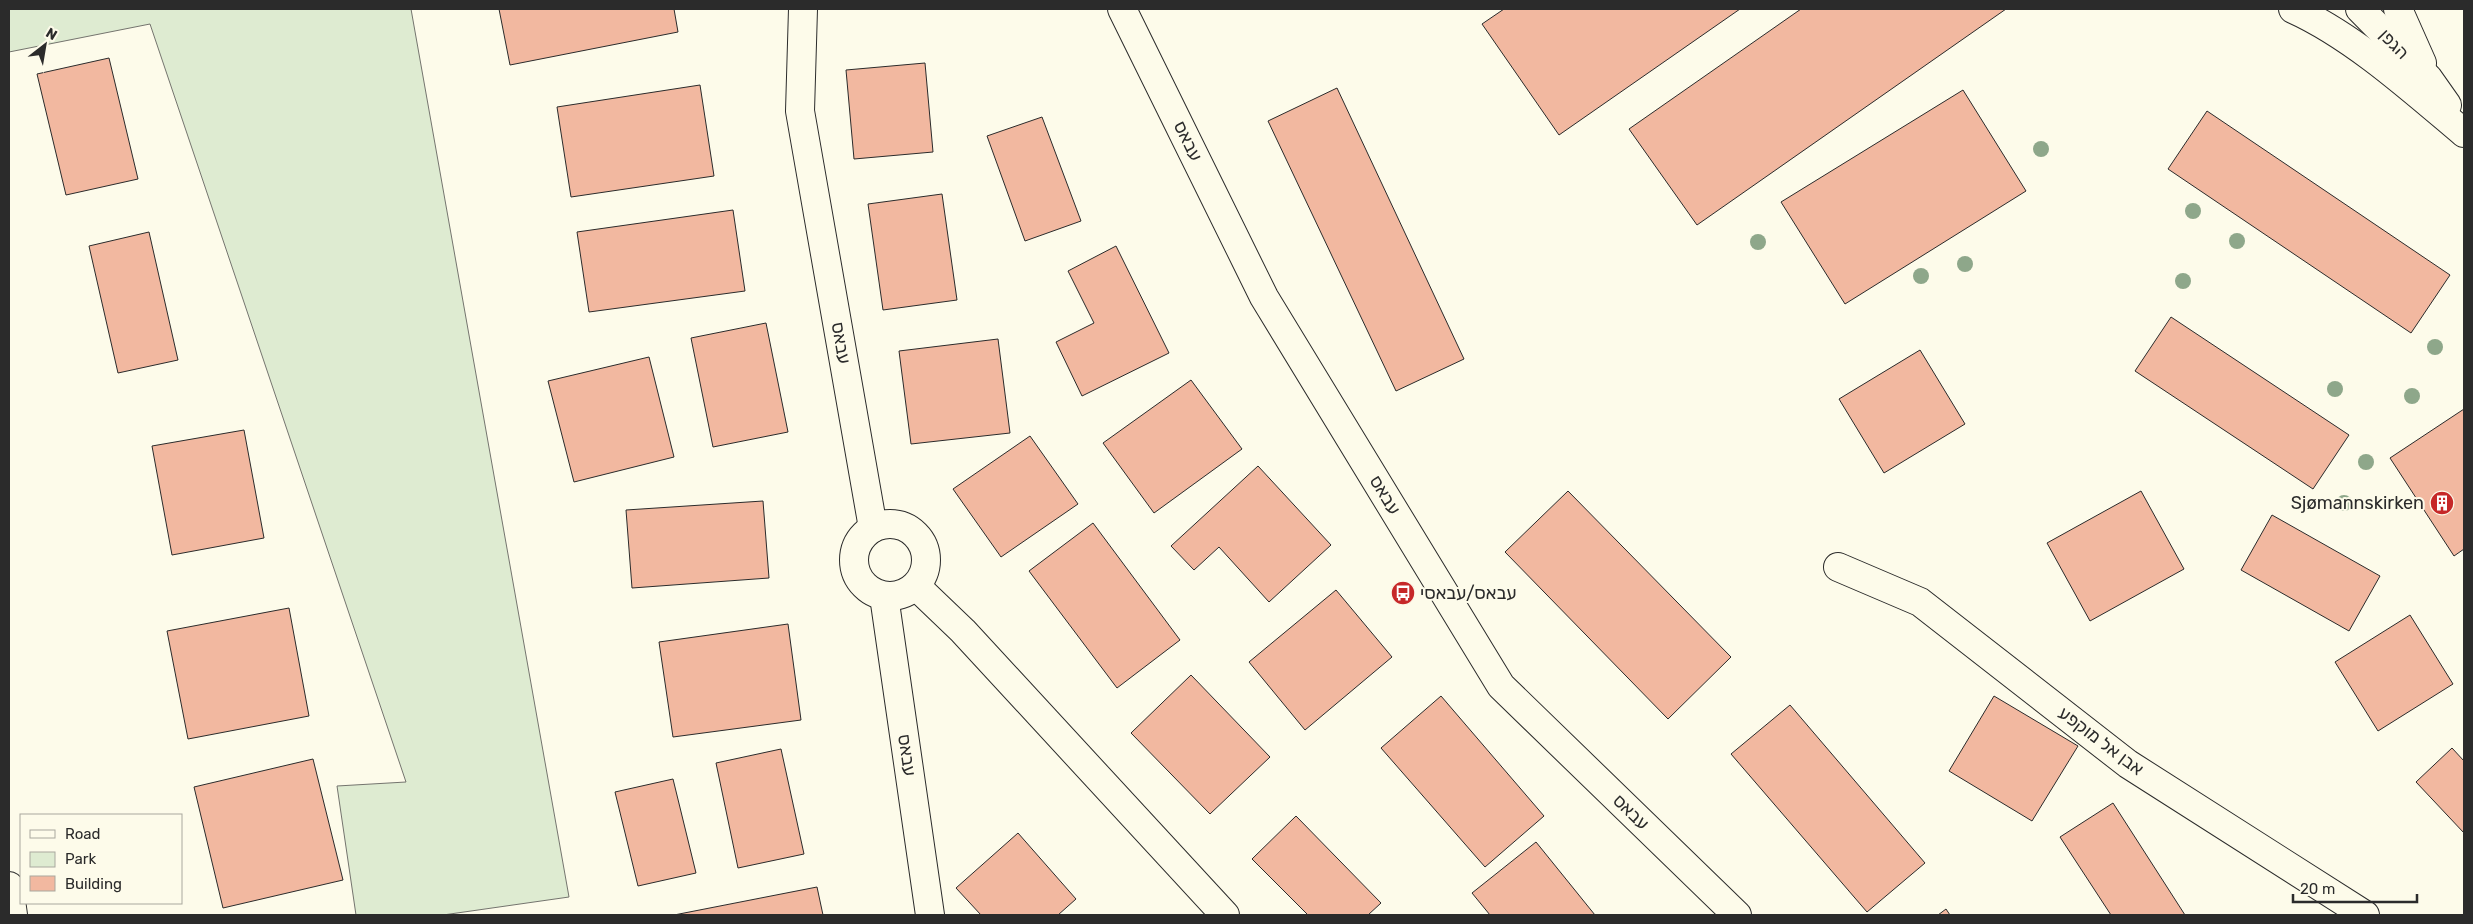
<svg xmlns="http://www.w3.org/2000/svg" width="2473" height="924" viewBox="0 0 2473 924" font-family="Rubik,'Noto Sans Hebrew',sans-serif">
	<rect width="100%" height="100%" fill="#fdfbea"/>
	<path fill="#deebd1" stroke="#74746e" d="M9 9H411L569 897 443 915H356L337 786 406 782 150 24 9 52Z"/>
	<g fill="#f2b8a0" stroke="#2b2b2b">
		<path d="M499 9H674L678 32 510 65Z"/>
		<path d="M1504 9H1740L1559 135 1482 24Z"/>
		<path d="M1801 9H2006L1697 225 1629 129Z"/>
		<path d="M109 58 138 179 66 195 37 74Z"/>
		<path d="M925 63 933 152 854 159 846 70Z"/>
		<path d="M700 85 714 176 571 197 557 107Z"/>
		<path d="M1337 88 1464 359 1396 391 1268 121Z"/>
		<path d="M1963 90 2026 191 1845 304 1781 202Z"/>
		<path d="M2207 111 2450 275 2411 333 2168 169Z"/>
		<path d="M1042 117 1081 221 1025 241 987 136Z"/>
		<path d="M942 194 957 300 883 310 868 204Z"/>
		<path d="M733 210 745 291 589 312 577 232Z"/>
		<path d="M149 232 178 360 118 373 89 246Z"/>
		<path d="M1116 246 1169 353 1082 396 1056 342 1094 323 1068 271Z"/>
		<path d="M2171 317 2349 435 2313 489 2135 371Z"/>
		<path d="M766 323 788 432 713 447 691 338Z"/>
		<path d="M998 339 1010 433 911 444 899 351Z"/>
		<path d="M1920 350 1965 424 1884 473 1839 399Z"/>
		<path d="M649 357 674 457 574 482 548 381Z"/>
		<path d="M1191 380 1242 449 1154 513 1103 443Z"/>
		<path d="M2464 409V549L2454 556 2390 458Z"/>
		<path d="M244 430 264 538 172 555 152 446Z"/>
		<path d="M1030 436 1078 504 1001 557 953 489Z"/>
		<path d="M1258 466 1331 545 1269 602 1219 547 1194 570 1171 546Z"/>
		<path d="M1568 491 1731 657 1668 719 1505 552Z"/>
		<path d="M2141 491 2184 569 2090 621 2047 543Z"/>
		<path d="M763 501 769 578 632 588 626 510Z"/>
		<path d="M2272 515 2380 576 2349 631 2241 570Z"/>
		<path d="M1093 523 1180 640 1117 688 1029 571Z"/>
		<path d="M1336 590 1392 657 1305 730 1249 662Z"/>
		<path d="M289 608 309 716 188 739 167 631Z"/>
		<path d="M2410 615 2453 684 2378 731 2335 662Z"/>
		<path d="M788 624 801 720 673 737 659 642Z"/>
		<path d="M1191 675 1270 757 1210 814 1131 733Z"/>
		<path d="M1441 696 1544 816 1485 867 1381 748Z"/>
		<path d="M1994 696 2078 746 2032 821 1949 771Z"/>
		<path d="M1790 705 1925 863 1867 912 1731 754Z"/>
		<path d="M2452 748 2464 761V833L2416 782Z"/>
		<path d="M781 749 804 854 738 868 716 763Z"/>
		<path d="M313 759 343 880 223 908 194 787Z"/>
		<path d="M673 779 696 873 638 886 615 792Z"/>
		<path d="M2113 803 2185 915H2111L2060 837Z"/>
		<path d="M1296 816 1381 903 1368 915H1308L1252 859Z"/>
		<path d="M1018 833 1076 899 1058 915H981L956 888Z"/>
		<path d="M1536 842 1595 915H1490L1472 893Z"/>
		<path d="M817 887 823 915H674Z"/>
		<path d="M1946 909 1950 915H1938Z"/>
	</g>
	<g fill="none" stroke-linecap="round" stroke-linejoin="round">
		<g stroke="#2b2b2b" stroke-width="30">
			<g id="minor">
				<path d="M803 9 800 111 873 528"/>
				<path d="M1122 9 1264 297 1501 686 1737 915"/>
				<circle cx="890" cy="560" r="36"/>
				<path d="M1838 567 1920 602 2128 764 2365 915"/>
				<path d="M916 586 963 631 1225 915"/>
				<path d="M884 596 930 915"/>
				<path d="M9 886 13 915"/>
			</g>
		</g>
		<g stroke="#2b2b2b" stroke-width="30">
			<g id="tertiary">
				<path d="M2293 9C2353 36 2413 90 2464 133"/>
				<path d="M2360 9 2428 78 2447 105"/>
				<path d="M2398 9 2422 63"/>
			</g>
		</g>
		<use href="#minor" stroke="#fdfbea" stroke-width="28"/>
		<use href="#tertiary" stroke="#fdfbea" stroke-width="28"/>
	</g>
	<g fill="#8ea78a">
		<circle cx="2041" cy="149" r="8"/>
		<circle cx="2193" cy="211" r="8"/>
		<circle cx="2237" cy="241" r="8"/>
		<circle cx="1758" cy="242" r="8"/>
		<circle cx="1965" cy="264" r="8"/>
		<circle cx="1921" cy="276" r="8"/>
		<circle cx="2183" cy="281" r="8"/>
		<circle cx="2435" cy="347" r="8"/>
		<circle cx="2335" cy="389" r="8"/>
		<circle cx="2412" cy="396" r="8"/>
		<circle cx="2366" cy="462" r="8"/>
		<circle cx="2344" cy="503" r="8"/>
	</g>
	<defs>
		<g id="building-disc" transform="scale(1.25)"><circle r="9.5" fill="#c62828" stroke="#fdfbea"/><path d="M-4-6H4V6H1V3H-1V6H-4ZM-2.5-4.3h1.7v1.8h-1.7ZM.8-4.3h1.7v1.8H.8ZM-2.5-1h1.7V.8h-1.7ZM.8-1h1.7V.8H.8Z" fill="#fff"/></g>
		<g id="bus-disc" transform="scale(1.25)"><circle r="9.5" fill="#c62828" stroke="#fdfbea"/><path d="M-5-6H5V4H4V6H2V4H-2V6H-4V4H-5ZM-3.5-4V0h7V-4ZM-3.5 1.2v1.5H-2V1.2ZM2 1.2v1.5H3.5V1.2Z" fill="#fff"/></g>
	</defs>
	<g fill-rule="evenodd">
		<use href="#building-disc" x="2442" y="503"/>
		<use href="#bus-disc" x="1403" y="593"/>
	</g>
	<g text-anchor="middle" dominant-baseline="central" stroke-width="4" stroke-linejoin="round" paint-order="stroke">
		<g font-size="18" fill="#2b2b2b" stroke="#fdfbea">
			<text transform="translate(2394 44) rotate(46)">הגפן</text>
			<text transform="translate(1188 141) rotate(64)">עבאס</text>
			<text transform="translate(841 343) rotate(80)">עבאס</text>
			<text transform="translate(1385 495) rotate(59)">עבאס</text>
			<text transform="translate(2101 741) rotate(37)">אבן אל מוקפע</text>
			<text transform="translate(907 755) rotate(82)">עבאס</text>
			<text transform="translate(1631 812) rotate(44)">עבאס</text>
		</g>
		<g font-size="18" fill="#2b2b2b" stroke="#fdfbea" text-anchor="end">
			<text x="2424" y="503">Sjømannskirken</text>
			<text x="1420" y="593" text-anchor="start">עבאס/עבאסי</text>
		</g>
	</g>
	<rect width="2473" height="924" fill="none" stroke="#2b2b2b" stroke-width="20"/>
	<rect x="20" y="814" width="162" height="90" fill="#fdfbea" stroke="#a9a89e"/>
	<rect x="30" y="830" width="25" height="8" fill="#fdfbea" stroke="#a9a89e"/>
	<text x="65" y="839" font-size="15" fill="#2b2b2b">Road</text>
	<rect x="30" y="852" width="25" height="15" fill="#deebd1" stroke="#a9a89e"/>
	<text x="65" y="864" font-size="15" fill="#2b2b2b">Park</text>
	<rect x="30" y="876" width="25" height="15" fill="#f2b8a0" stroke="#a9a89e"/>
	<text x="65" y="889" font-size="15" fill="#2b2b2b">Building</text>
	<g transform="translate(45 45) rotate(31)" stroke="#fdfbea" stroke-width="4" paint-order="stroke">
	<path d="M0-4L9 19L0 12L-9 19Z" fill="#2b2b2b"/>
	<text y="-8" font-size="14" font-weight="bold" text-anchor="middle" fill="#2b2b2b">N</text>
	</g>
	<path d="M2293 894v8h124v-8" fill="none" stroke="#2b2b2b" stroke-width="2.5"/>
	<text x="2300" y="894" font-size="15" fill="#2b2b2b" stroke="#fdfbea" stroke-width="4" paint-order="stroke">20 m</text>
</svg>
